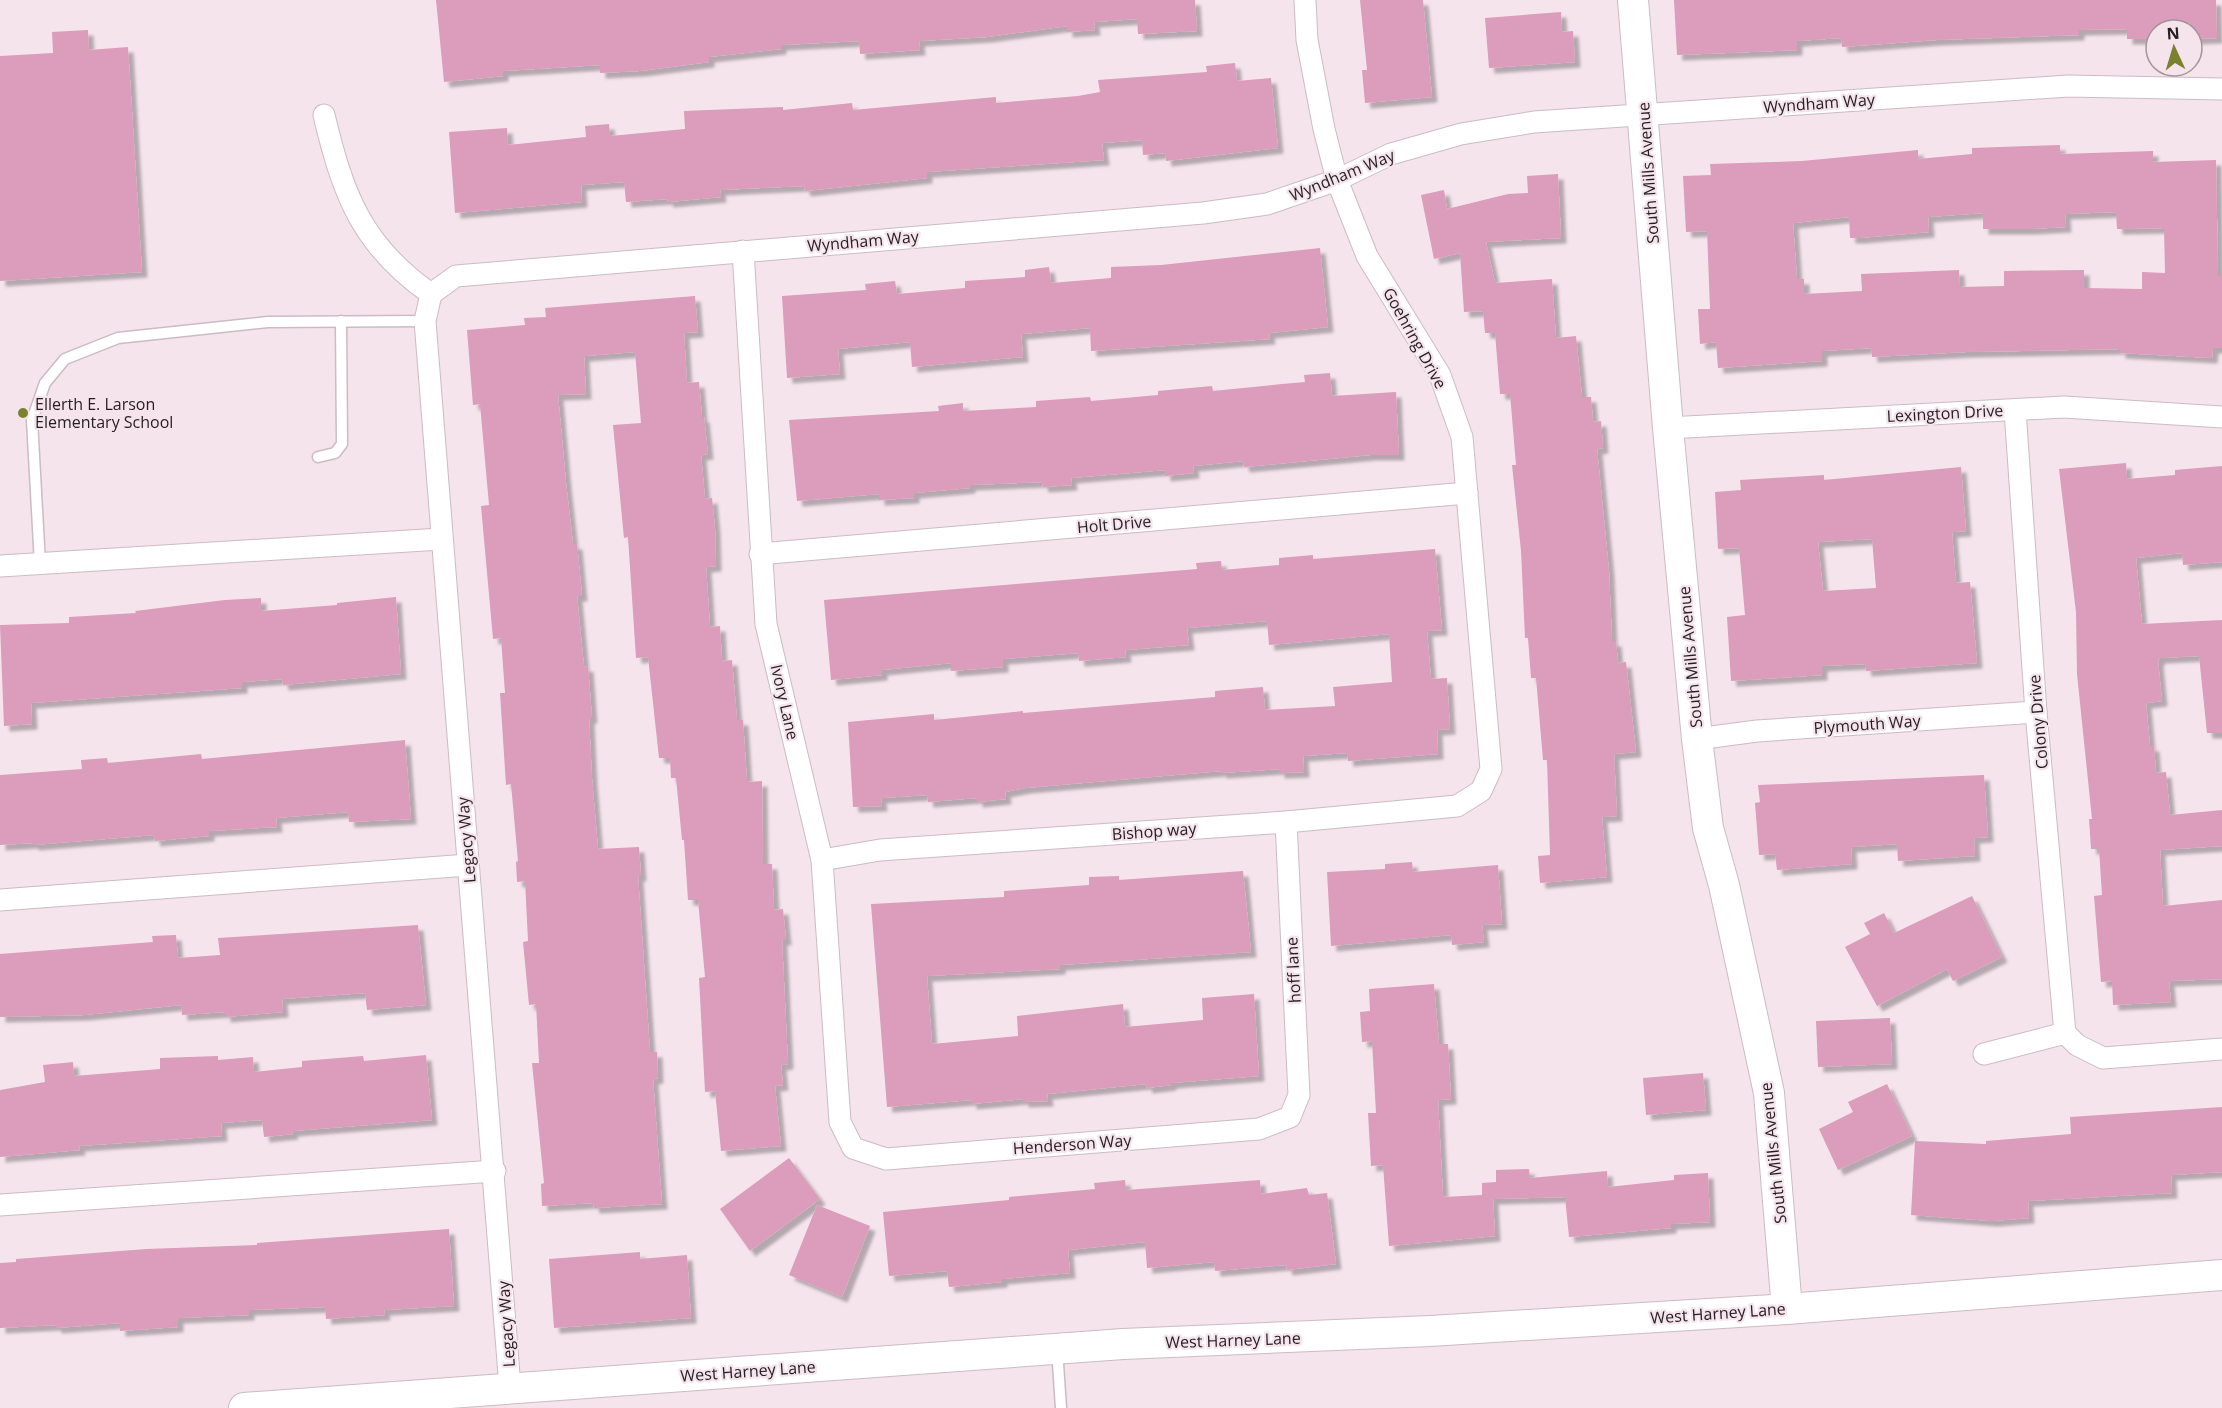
<svg xmlns="http://www.w3.org/2000/svg" width="2222" height="1408" viewBox="0 0 2222 1408" font-family="'Open Sans',sans-serif">
	<defs>
		<filter id="shadow"><feDropShadow dx="5.5" dy="5.5" stdDeviation="1.5" flood-color="#0004"/></filter>
	</defs>
	<rect width="100%" height="100%" fill="#f5e4ec"/>
	<g fill="#dc9cbb" fill-rule="evenodd" filter="url(#shadow)">
		<path d="M436 0H1195L1197 31 1138 34 1137 19 1094 22 1095 30 1067 32V26L987 37 919 41 920 50 860 54 859 41 781 45V49L709 57V62L640 71 600 73V65L503 71V76L444 82Z"/>
		<path d="M1360 0H1423L1432 97 1365 103 1362 70H1367Z"/>
		<path d="M1674 0H2216L2217 38 2192 39V30H2156V39H2127V29L2079 30V35L1936 40 1842 47 1841 38 1797 41V50L1677 55Z"/>
		<path d="M1561 12 1562 32 1573 31 1575 62 1489 68 1485 18Z"/>
		<path d="M88 30 89 50 128 47 142 272 0 281V56L53 53 52 32Z"/>
		<path d="M1235 63 1237 81 1271 78 1278 148 1166 161 1165 153 1143 155 1142 140 1102 143 1104 160 927 172V178L805 191 804 186 720 190 721 197 668 202 667 199 626 202 624 182 581 185 582 202 455 213 449 132 507 128 508 145 586 137 585 126 609 124 610 136 685 129 684 111 783 107V110L852 103 853 110 996 97V103L1078 96 1100 92 1098 80 1207 72 1206 66Z"/>
		<path d="M2060 145V154L2153 151V162L2216 160 2218 276H2222V348H2213L2212 358 2120 353V349L1966 352 1872 357 1871 348 1822 351V361L1718 368 1716 342 1700 344 1698 309H1710L1707 231 1686 232 1683 176 1711 175 1710 164 1802 161 1918 150V159L1972 154V148ZM2116 212 2117 229 2164 228 2165 273 2142 272V289L2084 288V270L2004 271V286L1960 287 1959 270 1861 274 1862 291 1804 294V279H1797L1793 223 1849 217 1850 238H1859L1929 232 1928 217 1983 213V229H2029L2066 227 2065 214Z"/>
		<path d="M1558 174 1561 238 1486 242 1495 283 1552 279 1556 338 1576 336 1582 397H1591L1593 422 1601 421 1603 448 1597 449 1609 571 1612 641H1616L1618 663 1626 662 1636 752 1614 754 1617 816 1602 817 1607 877 1540 883 1538 856 1550 855 1547 760H1543L1536 678H1531L1528 638H1525L1521 551 1512 465H1516L1510 394H1500L1495 333H1485L1483 311 1464 312 1460 253 1434 259 1421 195 1444 190 1447 209 1508 194 1528 193 1527 176Z"/>
		<path d="M1320 248 1328 327 1269 333 1270 339 1091 351 1090 328 1021 334 1023 357 912 367 910 342 838 349 840 374 787 378 782 296 866 290 865 284 895 281 897 294 965 288V281L1025 277V270L1049 267 1051 283 1111 278V267L1161 265Z"/>
		<path d="M695 296 698 332 684 333 687 383 699 382 702 417H704L708 454 701 455 705 499 712 498 715 529 716 566 706 567 710 627 720 626 722 661 732 660 737 720H743L747 782 762 781 763 864H772L774 910 783 909 786 940H782L788 1064 781 1065 783 1085 775 1086 781 1146 721 1151 715 1091 705 1092 699 978 705 977 698 900H688L684 840H682L676 778H671L670 758H659L648 657 636 658 628 537 624 538 617 466 613 425 641 423 635 352 584 356 586 394 558 395 566 483 573 544H577L582 596H577L584 667 588 666 592 718H589L592 779 598 849 639 847 641 876H638L650 1052H657L658 1078 653 1079 662 1204 594 1208 593 1203 542 1206 541 1184 544 1183 532 1063H539L536 1004 529 1005 523 942 528 941 525 881 517 882 516 862 518 861 511 784 506 785 500 693H505L501 638 493 639 481 506 489 505 480 404 473 405 467 330 525 325 524 318 546 317 545 308Z"/>
		<path d="M1330 373 1332 396 1396 392 1399 455H1370L1244 467 1243 461 1193 466 1194 473 1165 476V470L1071 478 1072 485 1043 487 1042 482 970 485V488L914 493V498L879 500V494L797 501 789 420 939 411 938 406 963 403V411L1036 407V401L1090 397 1091 401 1158 395V391L1212 386 1213 391 1282 384 1305 382 1304 375Z"/>
		<path d="M2126 463 2127 479 2175 475V470L2222 466V562L2183 565 2182 553 2136 558 2142 624 2222 620V733H2207L2199 656 2160 658 2158 661 2162 701 2146 703 2150 746H2154L2156 773 2166 772 2170 815 2222 810V846L2160 850 2163 906 2222 900V979L2169 981 2171 1002 2113 1005 2112 981 2101 982 2094 896 2102 895 2099 849H2091L2089 819H2092L2077 674 2076 612 2059 469Z"/>
		<path d="M1961 467 1966 531 1952 532 1956 583 1970 582 1977 663 1866 671 1865 664 1822 666V675L1731 681 1727 617 1745 615 1739 548 1718 549 1715 492 1741 490 1740 480 1824 475V480ZM1872 539 1876 588 1823 591 1818 542Z"/>
		<path d="M1435 549 1442 630 1427 631 1431 679 1447 678 1450 729 1437 730 1438 754 1348 761 1347 753 1303 756 1304 772 1279 773V769L1221 773V771L1025 788 1005 792 1006 799 977 802V798L928 802 927 795 881 798 882 806 853 807 848 722 934 714V720L1023 711V713L1215 697V691L1263 687 1265 710 1335 706 1333 687 1392 682 1389 634 1269 645 1267 621 1187 628 1189 645 1125 650 1126 657 1079 661 1078 653 1003 659V667L951 671V663L882 670V675L831 680 824 600 1197 569 1196 563 1221 561 1222 570 1279 565V558L1313 555V559Z"/>
		<path d="M396 597 401 674 283 685 282 679 242 682V688L31 703 32 724 4 726 0 625 69 623V617L136 613 135 611 225 600 261 598V611L337 605V603Z"/>
		<path d="M405 740 411 819 349 822 348 812 276 818 277 827 209 831V836L155 841 154 835 33 845V843L0 845V775L82 769 81 760 107 758 108 763 201 754 202 759Z"/>
		<path d="M1984 775 1988 837 1974 838 1975 856 1898 861 1897 844 1851 847 1852 864 1777 870 1775 854 1759 855 1755 803 1760 802 1758 785Z"/>
		<path d="M1412 862 1413 872 1498 865 1502 924 1482 925 1484 942 1452 945 1451 935 1331 946 1327 872 1385 869V864Z"/>
		<path d="M1243 871 1251 952 1060 965V969L927 976 932 1044 1018 1036 1017 1016 1123 1004 1125 1027 1203 1020 1202 998 1254 994 1259 1076 1171 1083V1085L1147 1088 1146 1084 1047 1094 1048 1101 1023 1102V1099L971 1104V1100L887 1107 871 904 1004 897V891L1089 885V877L1119 876V880Z"/>
		<path d="M1972 896 2002 957 1953 981 1947 969 1877 1006 1845 947 1870 934 1864 923 1884 913 1894 933Z"/>
		<path d="M418 925 426 1005 367 1010 365 993 282 999 283 1012 225 1017V1012L182 1015 181 1005 84 1015 0 1017V954L153 942 152 936 176 935 178 958 220 955 218 938Z"/>
		<path d="M1434 984 1439 1044H1448L1451 1099 1438 1100 1443 1197 1482 1195V1183L1496 1182V1170L1529 1169 1530 1178 1607 1171 1608 1187 1674 1180V1175L1708 1173 1710 1222 1671 1224V1228L1569 1237 1565 1197 1493 1199 1495 1236 1389 1246 1383 1165 1371 1166 1368 1113H1376L1372 1041 1362 1042 1360 1012 1370 1011 1369 989Z"/>
		<path d="M1890 1018 1892 1064 1818 1067 1816 1021Z"/>
		<path d="M426 1055 432 1120 292 1131 293 1134 264 1137 262 1120 221 1123 222 1136 79 1146 80 1150 0 1157V1090L45 1082 43 1065 73 1062 74 1076 160 1069V1058L218 1056V1060L253 1057 254 1072 302 1067V1061L363 1056 364 1061Z"/>
		<path d="M1703 1073 1706 1110 1646 1115 1643 1078Z"/>
		<path d="M1887 1084 1912 1136 1838 1170 1819 1129 1853 1112 1848 1102Z"/>
		<path d="M2222 1107V1172L2171 1175 2172 1193 2028 1201 2029 1218 1992 1221 1911 1215 1915 1141 1986 1144V1141L2071 1134 2070 1117Z"/>
		<path d="M789 1158 820 1199 750 1251 720 1209Z"/>
		<path d="M1125 1180 1126 1190 1260 1180 1261 1194 1307 1188 1309 1195 1327 1193 1336 1264 1287 1270 1286 1265 1215 1271 1214 1262 1147 1268 1145 1242 1068 1250 1070 1273 1002 1279V1282L949 1287 947 1271 889 1276 883 1212 1009 1200V1197L1095 1189 1094 1183Z"/>
		<path d="M817 1205 870 1226 842 1297 789 1275Z"/>
		<path d="M449 1229 454 1306 384 1310 385 1315 326 1319 325 1307 249 1310V1315L178 1318V1327L120 1331V1323L56 1328V1325L0 1328V1263L16 1262V1259L146 1249 257 1245V1243Z"/>
		<path d="M640 1252V1259L687 1255 691 1318 554 1328 549 1259Z"/>
	</g>
	<g fill="none" stroke-linecap="round" stroke-linejoin="round">
		<g stroke="#ccbbc3" stroke-width="13">
			<g id="lane">
				<path d="M318 457 335 453 342 444 341 321"/>
				<path d="M40 564 32 420 45 383 65 359 118 338 268 322 425 321"/>
				<path d="M1057 1349 1061 1408"/>
			</g>
		</g>
		<g stroke="#ccbbc3" stroke-width="23">
			<g id="street">
				<path d="M324 115C343 195 362 246 431 294"/>
				<path d="M743 251 766 624 822 860 840 1122 853 1148 886 1159 1259 1129 1290 1117 1299 1095 1286 822"/>
				<path d="M431 294 456 276 1203 213 1267 204 1337 180 1391 154 1461 134 1534 122 2068 86 2222 89"/>
				<path d="M431 294 425 321 510 1387"/>
				<path d="M2015 410 2036 712 2065 1033"/>
				<path d="M1668 428 2064 407 2222 417"/>
				<path d="M760 554 1467 493"/>
				<path d="M0 566 441 539"/>
				<path d="M1697 739 1757 731 2036 712"/>
				<path d="M822 860 880 850 1286 822 1457 806 1481 791 1491 769 1462 437 1440 375 1367 256 1337 180 1324 129 1307 40 1305 0"/>
				<path d="M0 900 468 865"/>
				<path d="M1984 1054 2065 1033 2077 1045 2103 1058 2222 1049"/>
				<path d="M0 1205 495 1171"/>
			</g>
		</g>
		<g stroke="#ccbbc3" stroke-width="32">
			<g id="secondary">
				<path d="M1633 0 1668 428 1697 739 1708 828 1724 885 1769 1093 1787 1309"/>
				<path d="M244 1408 1123 1344 1430 1331 1787 1309 2222 1275"/>
			</g>
		</g>
		<use href="#lane" stroke="#fff" stroke-width="10"/>
		<use href="#street" stroke="#fff" stroke-width="21"/>
		<use href="#secondary" stroke="#fff" stroke-width="30"/>
	</g>
	<circle fill="#7b822d" stroke="#f5e4ec" stroke-width="2" cx="23" cy="413" r="6"/>
	<g text-anchor="middle" dominant-baseline="central" stroke-width="4.5" stroke-linejoin="round" paint-order="stroke">
		<g font-size="16" fill="#241e20" stroke="#f5e4ec">
			<text transform="translate(1819 103) rotate(-4)">Wyndham Way</text>
			<text transform="translate(1648 173) rotate(-94)">South Mills Avenue</text>
			<text transform="translate(1342 175) rotate(-22)">Wyndham Way</text>
			<text transform="translate(863 241) rotate(-5)">Wyndham Way</text>
			<text transform="translate(1415 338) rotate(61)">Goehring Drive</text>
			<text transform="translate(1945 413) rotate(-3)">Lexington Drive</text>
			<text transform="translate(1114 524) rotate(-5)">Holt Drive</text>
			<text transform="translate(1690 657) rotate(-95)">South Mills Avenue</text>
			<text transform="translate(785 702) rotate(77)">Ivory Lane</text>
			<text transform="translate(2038 722) rotate(-95)">Colony Drive</text>
			<text transform="translate(1867 724) rotate(-4)">Plymouth Way</text>
			<text transform="translate(1154 831) rotate(-4)">Bishop way</text>
			<text transform="translate(466 840) rotate(-95)">Legacy Way</text>
			<text transform="translate(1293 970) rotate(-93)">hoff lane</text>
			<text transform="translate(1072 1144) rotate(-4)">Henderson Way</text>
			<text transform="translate(1773 1153) rotate(-96)">South Mills Avenue</text>
			<text transform="translate(1718 1313) rotate(-4)">West Harney Lane</text>
			<text transform="translate(506 1324) rotate(-94)">Legacy Way</text>
			<text transform="translate(1233 1340) rotate(-2)">West Harney Lane</text>
			<text transform="translate(748 1371) rotate(-4)">West Harney Lane</text>
		</g>
		<g font-size="16" fill="#241e20" stroke="#f5e4ec" text-anchor="start">
			<text x="35" y="404">Ellerth E. Larson<tspan x="35" dy="18">Elementary School</tspan></text>
		</g>
	</g>
	<g transform="translate(2174 48) rotate(356)"><circle r="28" fill="#f5e4ec" stroke="#a1959a" stroke-width="1.5"/>
	<path d="M0-4.5L10 22L0 15L-10 22Z" fill="#7b822d"/>
	<text y="-9" font-size="16" font-weight="bold" text-anchor="middle" fill="#241e20">N</text>
	</g>
</svg>
